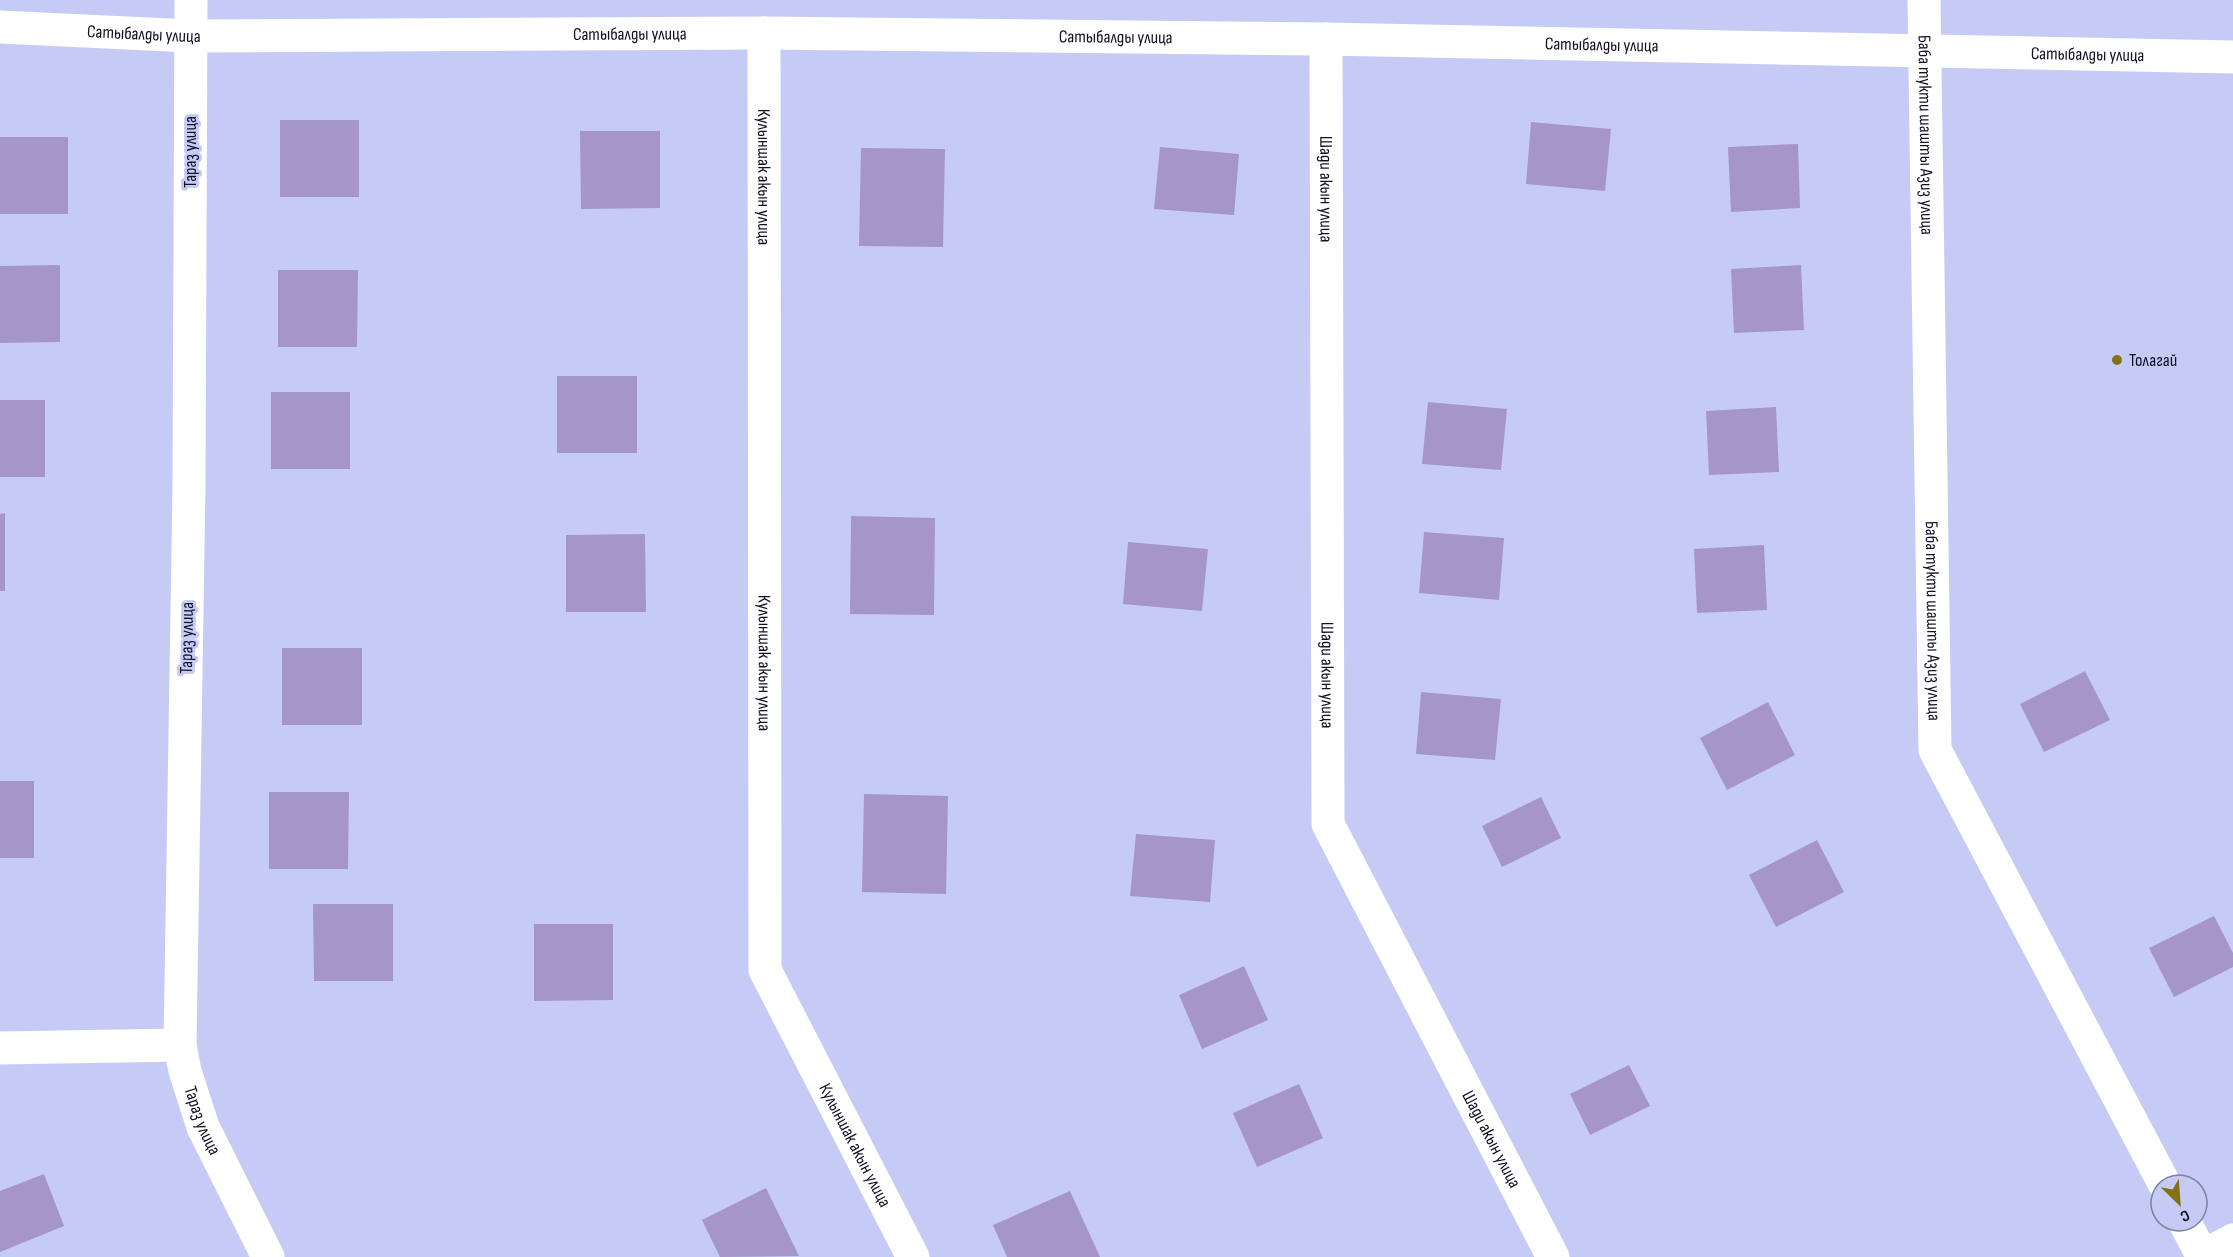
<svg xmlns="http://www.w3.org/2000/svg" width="2233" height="1257" viewBox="0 0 2233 1257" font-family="'Sofia Sans Condensed',sans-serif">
	<rect width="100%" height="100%" fill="#c6cbf6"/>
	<g fill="#a695c8">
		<rect x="280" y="120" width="79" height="77"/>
		<path d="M1531 122 1611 129 1605 191 1526 184Z"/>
		<path d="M580 131H660V208L581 209Z"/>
		<rect x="0" y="137" width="68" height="77"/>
		<path d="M1798 144 1800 208 1731 212 1728 147Z"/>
		<path d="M1160 147 1239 154 1234 215 1154 209Z"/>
		<path d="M861 148 945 149 943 247 859 246Z"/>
		<path d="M60 265V342L0 343V266Z"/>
		<path d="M1801 265 1804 330 1734 333 1731 269Z"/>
		<path d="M278 270H358L357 347H278Z"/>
		<rect x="557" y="376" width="80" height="77"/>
		<rect x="271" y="392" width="79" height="77"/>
		<rect x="0" y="400" width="45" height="77"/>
		<path d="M1428 402 1507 409 1501 470 1422 464Z"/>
		<path d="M1776 407 1779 472 1709 475 1706 411Z"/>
		<path d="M5 513V591H0V514Z"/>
		<path d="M851 516 935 518 934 615 850 614Z"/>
		<path d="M1424 532 1504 538 1499 600 1419 593Z"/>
		<path d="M645 534 646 612H566V535Z"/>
		<path d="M1128 542 1208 549 1202 611 1123 604Z"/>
		<path d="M1764 545 1767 610 1697 613 1694 549Z"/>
		<rect x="282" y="648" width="80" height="77"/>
		<path d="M2085 671 2110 720 2044 752 2020 704Z"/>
		<path d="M1421 692 1501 699 1495 760 1416 754Z"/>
		<path d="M1768 702 1795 755 1727 790 1700 738Z"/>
		<rect x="0" y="781" width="34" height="77"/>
		<path d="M269 792H349L348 869H269Z"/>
		<path d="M864 794 948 796 946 894 862 892Z"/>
		<path d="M1541 797 1561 838 1502 867 1482 826Z"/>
		<path d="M1136 834 1215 840 1210 902 1130 896Z"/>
		<path d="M1817 840 1844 892 1776 927 1749 875Z"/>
		<path d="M313 904H393V981H314Z"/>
		<path d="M2214 916 2233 953V967L2174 997 2149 948Z"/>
		<path d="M534 924H613V1000L534 1001Z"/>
		<path d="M1244 966 1268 1020 1202 1049 1179 995Z"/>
		<path d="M1629 1065 1650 1106 1590 1135 1570 1094Z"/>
		<path d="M1299 1084 1323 1138 1257 1167 1233 1113Z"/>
		<path d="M44 1174 64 1226 0 1252V1191Z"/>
		<path d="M766 1188 799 1256 720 1257 702 1220Z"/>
		<path d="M1070 1191 1100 1257H1007L993 1225Z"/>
	</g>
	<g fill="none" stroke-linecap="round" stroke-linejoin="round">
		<g stroke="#fff" stroke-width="33">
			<path id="s1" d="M191 0 189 486 180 1045 185 1071 203 1127 268 1257"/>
			<path id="s2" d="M1924 0 1935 750 2165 1185"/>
			<path id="s3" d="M0 27 190 36 764 33 1326 39 2233 57"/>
			<path id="s4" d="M764 33 765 970 913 1257"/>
			<path id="s5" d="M1326 39 1328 824 1553 1257"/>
			<path d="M0 1048 180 1045"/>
			<path d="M2184 1221 2203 1257"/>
			<path d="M2201 1257 2233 1240"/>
		</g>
	</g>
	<circle fill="#827213" stroke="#c6cbf6" stroke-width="2" cx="2117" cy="360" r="6"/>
	<g text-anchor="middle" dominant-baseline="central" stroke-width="6" stroke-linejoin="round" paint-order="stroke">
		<g font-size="18" fill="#0f1123" stroke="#c6cbf6">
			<text stroke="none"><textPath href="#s3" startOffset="144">Сатыбалды улица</textPath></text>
			<text stroke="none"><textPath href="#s3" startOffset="630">Сатыбалды улица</textPath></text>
			<text stroke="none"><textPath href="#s3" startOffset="1116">Сатыбалды улица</textPath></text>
			<text stroke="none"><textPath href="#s3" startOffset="1602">Сатыбалды улица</textPath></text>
			<text stroke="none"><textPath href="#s3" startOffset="2088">Сатыбалды улица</textPath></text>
			<text stroke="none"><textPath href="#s2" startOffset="135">Баба тукти шашты Азиз улица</textPath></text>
			<text transform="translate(190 152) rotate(-90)">Тараз улица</text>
			<text stroke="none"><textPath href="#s4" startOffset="144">Кулыншак акын улица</textPath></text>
			<text stroke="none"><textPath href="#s5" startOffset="150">Шади акын улица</textPath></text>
			<text stroke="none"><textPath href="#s2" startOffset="621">Баба тукти шашты Азиз улица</textPath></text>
			<text transform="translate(187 638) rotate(-89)">Тараз улица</text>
			<text stroke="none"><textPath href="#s4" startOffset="630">Кулыншак акын улица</textPath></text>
			<text stroke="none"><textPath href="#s5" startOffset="636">Шади акын улица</textPath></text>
			<text stroke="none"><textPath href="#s1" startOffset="1124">Тараз улица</textPath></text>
			<text stroke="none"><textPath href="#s5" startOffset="1140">Шади акын улица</textPath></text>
			<text stroke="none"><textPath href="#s4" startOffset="1134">Кулыншак акын улица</textPath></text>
		</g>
		<g font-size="18" fill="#0f1123" stroke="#c6cbf6" text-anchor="start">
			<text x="2129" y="360">Толагай</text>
		</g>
	</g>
	<g transform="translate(2179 1203) rotate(155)"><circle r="28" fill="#c6cbf6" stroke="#7d81a2" stroke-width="1.5"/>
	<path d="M0-4.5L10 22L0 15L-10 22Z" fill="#827213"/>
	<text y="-9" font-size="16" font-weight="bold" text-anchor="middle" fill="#0f1123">С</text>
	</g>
</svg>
